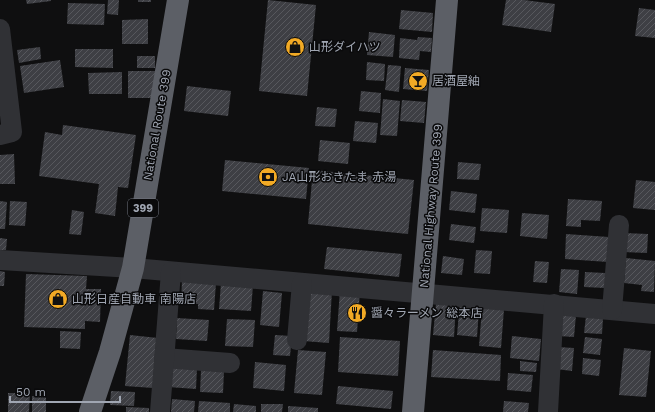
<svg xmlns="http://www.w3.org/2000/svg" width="655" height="412" viewBox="0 0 655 412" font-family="'Work Sans','Noto Sans JP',sans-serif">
	<defs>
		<pattern id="building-hatch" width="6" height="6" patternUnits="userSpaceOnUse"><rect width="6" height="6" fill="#3e3f44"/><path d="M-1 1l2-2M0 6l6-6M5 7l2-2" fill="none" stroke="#57585d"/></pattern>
	</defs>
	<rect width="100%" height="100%" fill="#0f0f10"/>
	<g fill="url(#building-hatch)">
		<path d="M26 0H51V1L27 4Z"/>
		<path d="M108 0H119L118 15 107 14Z"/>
		<rect x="138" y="0" width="13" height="2"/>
		<path d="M268 0 316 5 307 96 259 91Z"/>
		<path d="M506 0H524L555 4 551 32 502 25Z"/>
		<path d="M68 3 105 4 104 25 67 24Z"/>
		<path d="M639 8 655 10V38L635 36Z"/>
		<path d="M401 10 433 13 432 32 399 29Z"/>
		<path d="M148 19V44H122V20Z"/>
		<path d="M369 32 395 35 393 57 367 55Z"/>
		<path d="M418 37 432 38 431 52 420 51 419 60 399 58 400 38 417 40Z"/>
		<path d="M40 47 41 59 19 63 17 50Z"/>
		<path d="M75 49H113V68L75 67Z"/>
		<rect x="137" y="56" width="18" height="12"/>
		<path d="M60 60 64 87 24 93 20 66Z"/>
		<path d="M367 62 385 64 384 81 366 80Z"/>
		<path d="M388 65 401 66 399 92 385 90Z"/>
		<path d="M405 68 429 70 427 91 403 89Z"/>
		<rect x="128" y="71" width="27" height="27"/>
		<path d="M122 72V94H89L88 73Z"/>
		<path d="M187 86 231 91 228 116 184 111Z"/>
		<path d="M361 91 381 93 380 113 359 111Z"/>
		<path d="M383 99 400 101 397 136 380 135Z"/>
		<path d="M402 100 426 102 424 123 400 121Z"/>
		<path d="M317 107 337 109 335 127 315 126Z"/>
		<path d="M355 121 378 123 376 143 353 141Z"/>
		<path d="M63 125 136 135 128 188 118 187 115 216 95 213 99 184 39 176 45 132 62 135Z"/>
		<path d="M320 140 350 143 348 164 318 161Z"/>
		<path d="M14 154 15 184H0V155Z"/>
		<path d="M225 160 309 168 306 199 222 191Z"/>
		<path d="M458 162 481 164 479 180 457 179Z"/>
		<path d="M313 170 414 180 408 234 308 224Z"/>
		<path d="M636 180 655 182V210L633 208Z"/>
		<path d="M451 191 477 194 475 213 449 210Z"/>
		<path d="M568 199 602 201 600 221 581 220V227L566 226Z"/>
		<path d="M0 201 7 202 5 229H0Z"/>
		<path d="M10 201 27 202 25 226 9 225Z"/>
		<path d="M482 208 509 210 507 233 480 231Z"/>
		<path d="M72 210 84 212 81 235 69 234Z"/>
		<path d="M522 213 549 215 547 239 520 236Z"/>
		<path d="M451 224 476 227 474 243 449 240Z"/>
		<path d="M624 233 648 234 647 253 623 252Z"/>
		<path d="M566 234 609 237 608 262 565 259Z"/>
		<path d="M0 238 7 239 6 250H0Z"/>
		<path d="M327 247 402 254 399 277 324 269Z"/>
		<path d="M476 250 492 251 490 274 474 273Z"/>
		<path d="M443 256 464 259 462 275 441 273Z"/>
		<path d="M626 258 655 261 654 292 641 291 642 285 624 283Z"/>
		<path d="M535 261 549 262 547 283 533 282Z"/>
		<path d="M561 269 579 270 577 294 559 292Z"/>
		<path d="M0 271 5 272 4 286H0Z"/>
		<path d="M585 272 605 273V288L584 287Z"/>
		<path d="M26 274 87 276 86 289H101L100 322 85 321V329L24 327Z"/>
		<path d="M182 280 216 283 214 310 198 309V304L181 303Z"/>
		<path d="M221 283 253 285 251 311 219 309Z"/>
		<path d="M307 288 332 290 329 343 303 341Z"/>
		<path d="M340 290 360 291 357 332 337 331Z"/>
		<path d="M263 291 282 293 279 327 260 325Z"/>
		<path d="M460 301 473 302 472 309H479L477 337 457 335Z"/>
		<path d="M436 304 456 305 454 337 433 335Z"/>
		<path d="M482 308 504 309 501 348 479 346Z"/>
		<path d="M560 313 576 315 574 337 558 336Z"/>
		<path d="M586 316 603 318 602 334 584 333Z"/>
		<path d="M177 318 209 320 207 341 176 339Z"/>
		<path d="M227 319 255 320 253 347 225 346Z"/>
		<path d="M60 331 81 332 80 349 60 348Z"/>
		<path d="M130 335 158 338 153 388 125 386Z"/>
		<path d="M275 335 292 336 290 356 273 355Z"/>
		<path d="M512 336 541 339 539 361 510 358Z"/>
		<path d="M340 337 400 341 398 376 338 372Z"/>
		<path d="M585 337 602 339 600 355 583 353Z"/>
		<path d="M558 347 574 348 572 371 556 369Z"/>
		<path d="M624 348 651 351 646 397 619 395Z"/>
		<path d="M298 350 326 352 322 395 294 393Z"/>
		<path d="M433 350 501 355 500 381 431 377Z"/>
		<path d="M583 358 601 360 599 376 582 374Z"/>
		<path d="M520 361 537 363 536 372 520 371Z"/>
		<path d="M255 362 286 365 284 391 253 388Z"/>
		<path d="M169 366 197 368 196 389 168 387Z"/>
		<path d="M201 370 224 371 223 393 200 392Z"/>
		<path d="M508 373 533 375 531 392 507 390Z"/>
		<path d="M338 386 393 391 391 409 336 404Z"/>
		<path d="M111 391 135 392 134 406 110 405Z"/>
		<path d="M8 393H30L29 412H8Z"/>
		<path d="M32 396 46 397V412H32Z"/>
		<path d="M172 399 195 401 194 412H171Z"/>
		<path d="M199 401 230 403V412H198Z"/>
		<path d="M504 401 529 403 528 412H503Z"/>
		<path d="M234 404 256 406V412H233Z"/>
		<path d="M261 404H283L282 412H261Z"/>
		<path d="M288 406 318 408V412H288Z"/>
		<path d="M126 407 149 408V412H126Z"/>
	</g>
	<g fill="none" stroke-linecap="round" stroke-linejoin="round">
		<g stroke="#303135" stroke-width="20">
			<path d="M0 29 12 132 0 135"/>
			<path d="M0 260 133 268 655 314"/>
			<path d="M612 310 619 225"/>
			<path d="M297 340 302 283"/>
			<path d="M164 358 230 363"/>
			<path d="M160 412 171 272"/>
			<path d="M548 412 554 304"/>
		</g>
		<g stroke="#5c5f66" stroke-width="22">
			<path d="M90 412 110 352 133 268 178 0"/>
			<path d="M413 412 447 0"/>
		</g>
	</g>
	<defs>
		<g id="shop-disc" transform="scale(1)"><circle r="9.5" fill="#f2aa25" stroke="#0a0a0b"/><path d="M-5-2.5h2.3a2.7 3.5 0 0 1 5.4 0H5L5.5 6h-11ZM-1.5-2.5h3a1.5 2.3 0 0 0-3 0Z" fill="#111"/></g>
		<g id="bar-disc" transform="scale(1)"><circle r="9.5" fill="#f2aa25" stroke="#0a0a0b"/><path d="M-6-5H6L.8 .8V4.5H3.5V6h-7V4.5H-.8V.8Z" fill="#111"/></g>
		<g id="bank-disc" transform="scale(1)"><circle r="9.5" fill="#f2aa25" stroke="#0a0a0b"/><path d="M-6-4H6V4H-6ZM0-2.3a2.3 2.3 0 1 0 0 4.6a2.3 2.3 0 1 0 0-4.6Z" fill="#111"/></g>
		<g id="restaurant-disc" transform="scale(1)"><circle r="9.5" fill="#f2aa25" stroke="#0a0a0b"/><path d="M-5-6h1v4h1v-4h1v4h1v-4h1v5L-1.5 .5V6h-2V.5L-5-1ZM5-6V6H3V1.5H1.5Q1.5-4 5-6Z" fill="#111"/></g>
	</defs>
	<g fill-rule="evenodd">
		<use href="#shop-disc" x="295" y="47"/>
		<use href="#bar-disc" x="418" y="81"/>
		<use href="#bank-disc" x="268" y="177"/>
		<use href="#shop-disc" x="58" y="299"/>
		<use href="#restaurant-disc" x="357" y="313"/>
	</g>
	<g text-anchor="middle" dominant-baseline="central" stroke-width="3" stroke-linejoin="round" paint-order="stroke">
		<rect fill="#0a0a0b" stroke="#737780" stroke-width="1" x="128" y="199" width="30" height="18" rx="3"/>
		<g font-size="11" font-weight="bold" fill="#a0a6b2">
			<text x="143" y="208">399</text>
		</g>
		<g font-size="12" fill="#a0a6b2" stroke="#0a0a0b" text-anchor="start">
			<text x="309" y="47">山形ダイハツ</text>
			<text x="432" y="81">居酒屋紬</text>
			<text x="282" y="177">JA山形おきたま 赤湯</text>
			<text x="72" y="299">山形日産自動車 南陽店</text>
			<text x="371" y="313">醤々ラーメン 総本店</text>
		</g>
		<g font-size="12" fill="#a0a6b2" stroke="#0a0a0b">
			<text transform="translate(157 125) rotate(-80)">National Route 399</text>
			<text transform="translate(431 206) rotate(-85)">National Highway Route 399</text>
		</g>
	</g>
	<path d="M10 396v6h110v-6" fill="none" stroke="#a0a6b2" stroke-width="2"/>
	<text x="16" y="396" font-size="12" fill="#a0a6b2" stroke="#0a0a0b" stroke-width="3" paint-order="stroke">50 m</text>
</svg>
